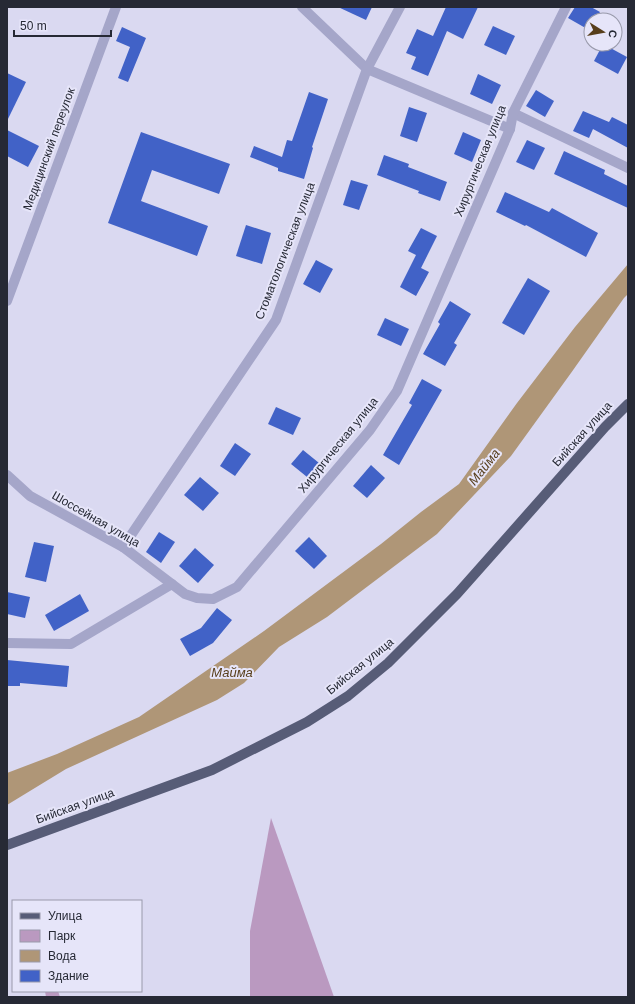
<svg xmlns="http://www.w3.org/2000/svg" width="635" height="1004" viewBox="0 0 635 1004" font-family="Helvetica,sans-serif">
	<rect width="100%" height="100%" fill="#dad9f1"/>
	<g fill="#ba99c0">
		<path d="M271 818 334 997H250V931Z"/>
		<path d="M45 991H58L60 997H46Z"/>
	</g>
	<path fill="#af9677" d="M628 264V294L624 298 571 373 511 456 437 534 327 617 279 647 244 683 217 700 66 769 7 805V773L57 754 139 717 264 631 381 544 421 512 459 484 517 403 575 327Z"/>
	<g fill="#4162c7">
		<path d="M338 7H372L366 20Z"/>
		<path d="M446 7H478L463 39 447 31 428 76 411 69 416 57 406 53 417 29 433 36Z"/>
		<path d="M575 7H591L600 12 595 20H591V27L589 30 568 18Z"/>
		<path d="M493 26 515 36 506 55 484 45Z"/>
		<path d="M122 27 146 38 128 82 118 78 130 47 116 41Z"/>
		<path d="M603 44 627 57 618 74 594 61Z"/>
		<path d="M7 73 26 82 7 121Z"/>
		<path d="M478 74 501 85 492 104 470 94Z"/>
		<path d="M536 90 554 101 545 117 526 106Z"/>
		<path d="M309 92 328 99 312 147 313 148 304 179 278 171V168L250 157 254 146 282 157 287 140 292 141Z"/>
		<path d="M409 107 427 113 417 142 400 136Z"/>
		<path d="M583 111 609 122 612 117 628 125V148L593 129 589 138 573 131Z"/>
		<path d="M7 130 39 146 28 167 7 156Z"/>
		<path d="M141 132 230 164 219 194 152 170 141 201 208 226 197 256 108 223Z"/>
		<path d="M463 132 481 140 472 162 454 154Z"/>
		<path d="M527 140 545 148 534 170 516 162Z"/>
		<path d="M564 151 605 170 604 174 628 186V208L554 174Z"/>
		<path d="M384 155 409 164 408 167 447 182 440 201 418 193 419 191 377 175Z"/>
		<path d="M351 180 368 185 359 210 343 205Z"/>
		<path d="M505 192 549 212 552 208 598 233 586 257 526 225 525 226 496 212Z"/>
		<path d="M246 225 271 233 262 264 236 256Z"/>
		<path d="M421 228 437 236 421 268 429 272 416 296 400 287 416 255 408 251Z"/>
		<path d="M316 260 333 269 320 293 303 284Z"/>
		<path d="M528 278 550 291 524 335 502 323Z"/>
		<path d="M450 301 471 314 454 343 457 345 445 366 423 354 440 324 438 322Z"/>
		<path d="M385 318 409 329 401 346 377 335Z"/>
		<path d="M422 379 442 390 399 465 383 455 412 405 409 403Z"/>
		<path d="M276 407 301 418 293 435 268 424Z"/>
		<path d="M235 443 251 454 235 476 220 466Z"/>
		<path d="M303 450 324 467 312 481 291 464Z"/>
		<path d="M371 465 385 478 367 498 353 486Z"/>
		<path d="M200 477 219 493 203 511 184 495Z"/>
		<path d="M159 532 175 542 161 563 146 552Z"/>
		<path d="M309 537 327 556 314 569 295 551Z"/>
		<path d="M34 542 54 546 46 582 25 577Z"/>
		<path d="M195 548 214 565 198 583 179 566Z"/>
		<path d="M7 592 30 597 25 618 7 614Z"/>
		<path d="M80 594 89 611 54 631 45 615Z"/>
		<path d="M217 608 232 620 213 643 190 656 180 639 201 628Z"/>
		<path d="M7 660 69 666 67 687 20 683V686H7Z"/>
	</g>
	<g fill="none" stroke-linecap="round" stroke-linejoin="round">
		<g stroke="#a5a6c9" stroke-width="10">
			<path d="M302 7 367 69 510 129"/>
			<path d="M513 113 628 168"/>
			<path d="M7 301 116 7"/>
			<path d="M7 475 30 496 123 547 185 594 197 598 213 599 237 587 370 430 397 391 510 129 513 113 566 7"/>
			<path d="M123 547 276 320 367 69 400 7"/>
			<path d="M7 643 71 644 172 584"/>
		</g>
		<path stroke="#575c77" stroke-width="10" d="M7 845 212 770 307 722 348 696 388 663 457 594 605 427 628 404"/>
	</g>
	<g text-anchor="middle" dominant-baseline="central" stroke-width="4" stroke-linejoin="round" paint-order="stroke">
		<g font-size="12" fill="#262935" stroke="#e6e5f9">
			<text transform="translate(49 149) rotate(-70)">Медицинский переулок</text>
			<text transform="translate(480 161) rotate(-68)">Хирургическая улица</text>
			<text transform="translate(285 251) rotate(-69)">Стоматологическая улица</text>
			<text transform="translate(582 434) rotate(-48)">Бийская улица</text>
			<text transform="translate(338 445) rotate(-51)">Хирургическая улица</text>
			<text transform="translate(96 519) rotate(30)">Шоссейная улица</text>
			<text transform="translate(360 666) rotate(-39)">Бийская улица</text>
			<text transform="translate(75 806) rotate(-20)">Бийская улица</text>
		</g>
		<g font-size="13" font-style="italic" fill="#573e1b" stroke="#e6e5f9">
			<text transform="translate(484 467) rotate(-52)">Майма</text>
			<text x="232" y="672">Майма</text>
		</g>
	</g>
	<rect width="635" height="1004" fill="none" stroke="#262935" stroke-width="16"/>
	<rect x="12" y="900" width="130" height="92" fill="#e6e5f9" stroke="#999aab"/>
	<rect x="20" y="913" width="20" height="6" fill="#575c77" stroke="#999aab"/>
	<text x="48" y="920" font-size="12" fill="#262935">Улица</text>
	<rect x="20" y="930" width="20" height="12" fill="#ba99c0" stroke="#999aab"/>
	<text x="48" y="940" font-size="12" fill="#262935">Парк</text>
	<rect x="20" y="950" width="20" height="12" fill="#af9677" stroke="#999aab"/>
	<text x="48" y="960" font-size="12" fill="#262935">Вода</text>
	<rect x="20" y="970" width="20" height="12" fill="#4162c7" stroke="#999aab"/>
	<text x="48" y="980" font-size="12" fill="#262935">Здание</text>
	<g transform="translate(603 32) rotate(101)"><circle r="19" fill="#e6e5f9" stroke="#999aab"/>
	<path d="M0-3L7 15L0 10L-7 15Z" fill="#573e1b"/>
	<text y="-6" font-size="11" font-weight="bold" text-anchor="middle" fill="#262935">С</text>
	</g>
	<path d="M14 30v6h97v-6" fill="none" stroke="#262935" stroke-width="2"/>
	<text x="20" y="30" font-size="12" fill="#262935" stroke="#e6e5f9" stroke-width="3" paint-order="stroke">50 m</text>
</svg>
